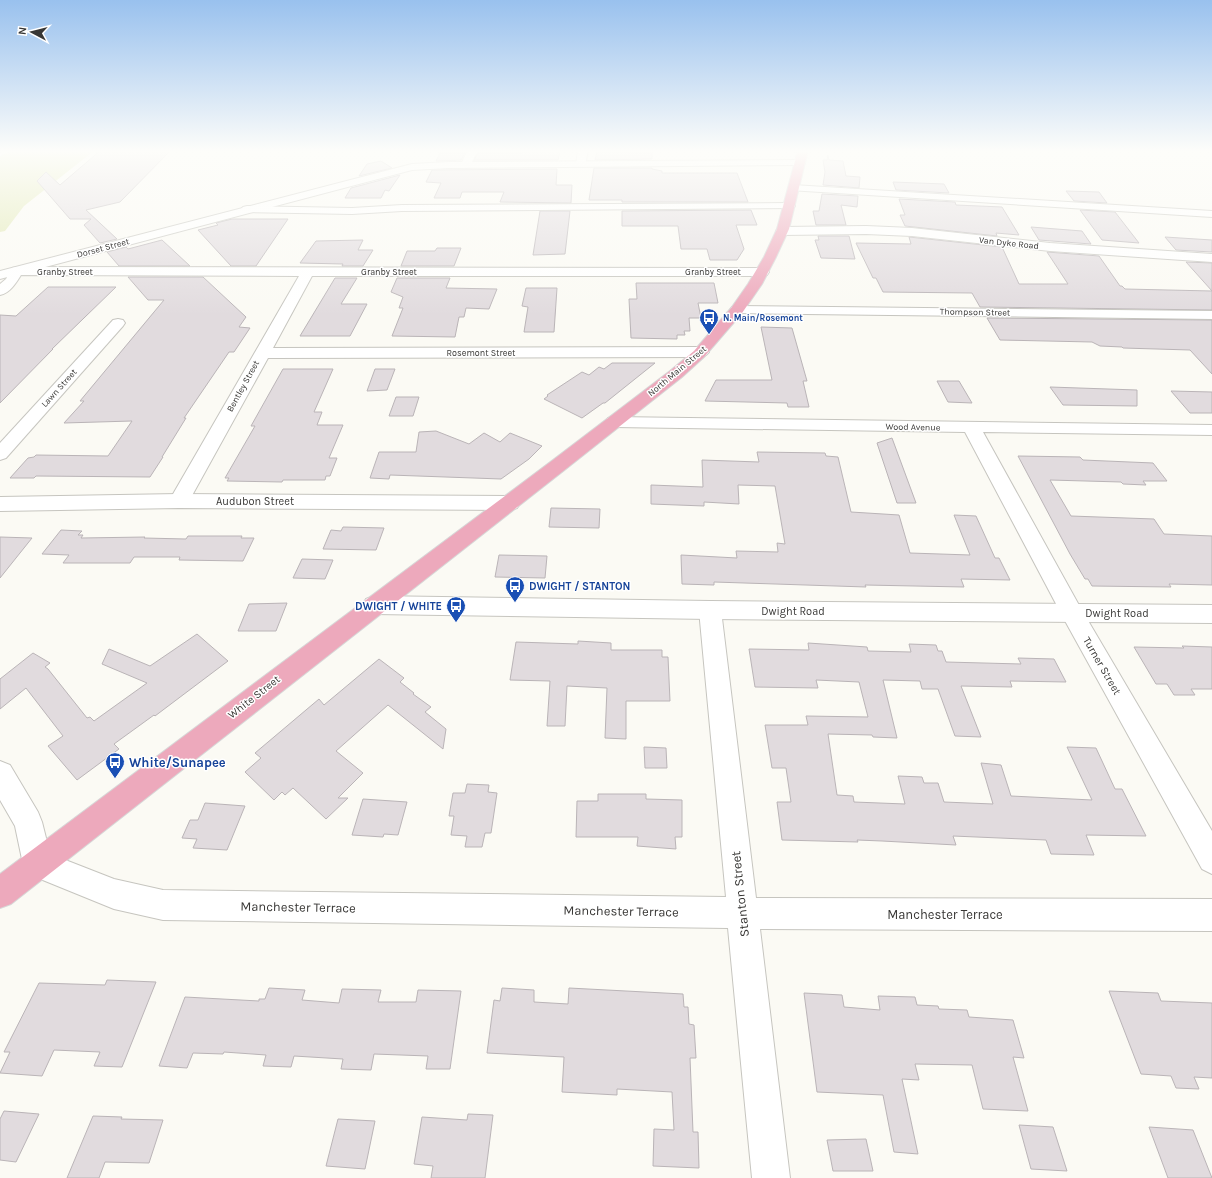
<svg xmlns="http://www.w3.org/2000/svg" width="1212" height="1178" viewBox="0 0 1212 1178" font-family="Karla,sans-serif">
	<rect width="100%" height="100%" fill="#fbfaf4"/>
	<path fill="#e1e8b3" d="M13 150H95L24 206 5 231 0 232V156Z"/>
	<g fill="#e1dbde" stroke="#bab4b7">
		<path d="M101 150H171L120 202 86 210 117 239 100 243 84 225 91 219H70L37 181 46 172 60 185Z"/>
		<path d="M524 150H560L558 160H474L478 153H523Z"/>
		<path d="M597 152 652 153V159L595 160Z"/>
		<path d="M440 153H465L461 160 436 161Z"/>
		<path d="M828 155 829 160 843 161 846 176 860 177 859 188 823 185 825 172 823 160H827Z"/>
		<path d="M381 161 392 168 359 176 367 164Z"/>
		<path d="M594 168H652V169L662 171V173H737L748 202H622V200H589Z"/>
		<path d="M557 169 556 185H572L571 203 500 202 504 192H462L460 198H434L441 183 426 182 432 170Z"/>
		<path d="M400 175 389 191 385 190 381 198H345L351 188Z"/>
		<path d="M893 182 944 184 949 193 896 190Z"/>
		<path d="M1066 191 1099 192 1107 203 1074 201Z"/>
		<path d="M822 194 858 196 857 207 841 205 846 225H816L813 211H819Z"/>
		<path d="M899 199 955 202 956 205 1002 207 1019 235 996 233 997 236 905 226 900 215H905Z"/>
		<path d="M751 210 757 225H736L744 249 737 260H710L707 249H681L678 226H622V211Z"/>
		<path d="M1080 210 1115 212 1139 243 1102 240Z"/>
		<path d="M540 211H570L565 254 533 255Z"/>
		<path d="M232 219H288L256 266H231L198 230 218 225 216 223Z"/>
		<path d="M1031 227 1082 231 1091 244 1039 240Z"/>
		<path d="M818 236H849L855 259 821 258 815 240H819Z"/>
		<path d="M909 237 1002 247 1019 284H1068L1047 252 1099 256 1120 286H1122L1125 289 1212 291 1186 262 1212 263V310L980 307 972 293 883 292 876 278H873L856 243 911 244Z"/>
		<path d="M1165 237 1212 240V252L1176 250Z"/>
		<path d="M162 240 190 266H119L107 252 126 247 128 249Z"/>
		<path d="M363 240 358 250H373L363 266H342L343 264 300 263 316 241Z"/>
		<path d="M437 248H461L454 266H401L407 251H435Z"/>
		<path d="M128 277H203L246 317 239 327 250 328 234 352H229L184 418H186L162 457H163L150 477 36 476 34 478H10L28 458 34 457 36 455 108 456 132 421 64 423 84 401H80L164 300H148Z"/>
		<path d="M335 278H357L341 304H367L350 336H300Z"/>
		<path d="M397 278H450L446 288 497 289 489 309 466 308 464 317H459L455 337 392 336 403 308H399L403 297 391 292Z"/>
		<path d="M636 283H714L718 303H698L701 318H689L690 331H684L685 335H677V339L631 338 629 299H637Z"/>
		<path d="M48 287H116L52 349H53L0 403V315L16 316Z"/>
		<path d="M526 288H557L554 332H524L528 307 522 306Z"/>
		<path d="M987 318 1212 320V374L1190 350 1123 348 1122 347 1100 346 1092 342 1000 340Z"/>
		<path d="M761 327 792 328 807 381H803L809 407H788L787 403 705 401 716 380H772Z"/>
		<path d="M612 363H655L605 403H603L582 418 544 399 548 396 547 395 582 372 589 375 599 367 604 369Z"/>
		<path d="M283 369H333L314 412H322L317 425H343L329 458H337L330 476H326L325 480H283L282 482 227 481 229 478H225L255 426H251Z"/>
		<path d="M375 369H395L387 390 367 391Z"/>
		<path d="M937 381H959L972 403 948 402Z"/>
		<path d="M1050 387 1137 390V406L1063 405Z"/>
		<path d="M1171 391 1212 392V413H1190Z"/>
		<path d="M396 397H419L413 416H389Z"/>
		<path d="M436 431 469 444 484 433 500 442 510 433 542 446 529 459 501 479 390 475 389 479 370 478 379 452H416L419 432Z"/>
		<path d="M892 438 916 503H897L877 443Z"/>
		<path d="M757 452 825 453 826 456 838 457 851 512 899 515 910 553 970 555 954 515 976 516 995 558H999L1010 580 961 579 964 587 865 585 866 587 714 582V585L682 584 681 555 737 558 736 551 778 552 777 543 785 544 775 486 738 485 739 504 704 502V506L651 504V485L703 487 702 460 759 462Z"/>
		<path d="M1018 456 1080 457 1083 460 1153 463 1167 481H1143L1146 485 1123 484 1121 482 1050 480 1071 516 1154 519 1164 534 1212 536V585L1169 584 1171 587 1092 586 1088 579H1085L1070 554Z"/>
		<path d="M551 508 600 509 599 528 549 527Z"/>
		<path d="M343 527 384 528 376 550 323 549 331 530 341 531Z"/>
		<path d="M61 530 82 531 78 535H83L81 538 145 537 144 538 186 539 188 536H242L241 538H254L243 561 179 560 180 557H134L130 563H63L69 555 42 554Z"/>
		<path d="M0 537 32 538 0 578Z"/>
		<path d="M499 555 547 556 545 578 495 577Z"/>
		<path d="M302 559 333 560 325 579 293 578Z"/>
		<path d="M287 603 276 631H238L249 604Z"/>
		<path d="M197 634 228 661 155 716 154 715 114 744 119 749 77 780 48 746 63 736 26 688 0 709V679L33 653 50 663 45 667 48 669 87 718 90 717 94 721 147 683 102 664 109 649 150 666Z"/>
		<path d="M578 641 611 643V650H662V657H668L670 701H626V739L605 738 607 688 567 686 565 726H547L550 681 510 680 516 642 578 644Z"/>
		<path d="M808 643 867 647 868 651 911 652 909 644 936 645 938 651H942L946 662 1021 664 1018 658 1054 659 1066 682 1010 681 1012 687 961 686 981 737 955 736 938 689H922L920 681 883 680 897 738 873 737 872 735 828 734 837 795 853 796 854 802 905 804 898 776 922 777 924 783H938L944 802 993 804 981 763 1001 765 1011 796 1092 800 1067 747 1096 748 1115 789H1122L1146 836 1086 835 1094 855 1051 854 1046 840 953 836 956 845 882 841 857 840 858 842 782 840 777 802H791L786 768H772L765 725H808L806 716 868 717 859 682 816 680 818 688 755 687 749 649 809 650Z"/>
		<path d="M1182 646 1212 647V689H1191L1195 695H1174L1167 684H1156L1134 647 1184 648Z"/>
		<path d="M379 659 404 678 400 682 414 693 413 694 431 707 425 712 446 729 443 749 388 705 336 751 363 773 338 798H348L326 819 293 788 285 795 282 792 274 800 245 772 261 758 255 753 319 699 324 705Z"/>
		<path d="M644 747 666 748 667 768H645Z"/>
		<path d="M467 784 489 785 488 792 497 793 491 833H485L482 847H465L467 836 451 835 454 816H449L453 793H465Z"/>
		<path d="M598 794H646V799L682 800V837H675L676 849 637 846 638 837H576L577 801H598Z"/>
		<path d="M363 799 407 802 398 835 384 834 383 837 352 835Z"/>
		<path d="M205 803 245 806 227 850 193 848 197 839 182 838 190 820H198Z"/>
		<path d="M107 980 156 982 122 1067 94 1066 100 1052 54 1050 42 1076 0 1073 10 1052H4L39 983 105 985Z"/>
		<path d="M269 988 305 990 302 1000 339 1003 342 989 381 990 378 1002H416L418 990 461 991 450 1069H426L428 1056 374 1054 371 1070 341 1069 343 1059 294 1056 291 1067 263 1066 266 1055 224 1052 223 1054 193 1053 187 1068 159 1066 185 997 259 1001V999H265Z"/>
		<path d="M502 988 534 990V1002L568 1004 569 988 683 994 684 1007H688L689 1024 694 1025 696 1058H690L693 1132H698L699 1168 653 1166 654 1129 674 1130 672 1092 617 1089V1095L562 1092 564 1057 487 1053 494 1000 500 1001Z"/>
		<path d="M1109 991 1158 993 1161 1001 1212 1003V1078L1194 1077 1199 1089 1176 1088 1171 1076 1141 1074Z"/>
		<path d="M804 993 842 995 844 1007 880 1010 878 996 915 997 917 1005 938 1006 939 1009 967 1010 969 1017 1013 1020 1024 1058 1013 1057 1028 1111 983 1109 972 1065 915 1064 919 1080 902 1079 918 1154 894 1152 883 1095 817 1092Z"/>
		<path d="M4 1111 39 1114 16 1162 0 1160V1119Z"/>
		<path d="M468 1114 493 1115 485 1178H431L433 1166 414 1164 422 1117 467 1120Z"/>
		<path d="M93 1116 122 1117 121 1119 163 1120 149 1163 105 1162 99 1178H67Z"/>
		<path d="M338 1119 375 1121 365 1169 326 1166Z"/>
		<path d="M1019 1125 1053 1127 1067 1171 1031 1169Z"/>
		<path d="M1149 1127 1193 1130 1212 1178H1168Z"/>
		<path d="M866 1139 873 1171H833L827 1140Z"/>
	</g>
	<g fill="none" stroke-linecap="round" stroke-linejoin="round">
		<g stroke="#c6c5bf" stroke-width="2">
			<g id="minor">
				<path d="M468 150H478L470 166 466 167 461 164Z"/>
				<path d="M578 150H588L585 166H577L576 164Z"/>
				<path d="M793 185 1212 211V217L789 190 788 188Z"/>
				<path d="M789 203 793 204 795 206 793 208 402 211 352 214 247 212 243 211 241 209 243 207 247 206 352 208 402 205Z"/>
				<path d="M866 226 912 228 1050 243 1212 254V262L1050 251 912 236 866 234 782 235 778 234 776 231 778 228 782 227Z"/>
				<path d="M17 267 762 268 767 269 769 272 767 275 762 276H312L273 348 701 347 706 349 709 352 706 355 701 357 268 358 189 501 186 506 179 508 172 506 169 501 299 276 21 275C16 283 10 293 0 295V284L6 279 12 268Z"/>
				<path d="M737 306 1212 311V319L732 313 730 310 732 307Z"/>
				<path d="M118 319 123 320 125 323 123 326 6 458 0 460V443L113 320Z"/>
				<path d="M614 417 1212 425V435L983 432 1080 607 1212 831V874L1202 869 1064 619 965 432 614 427 608 426 605 422 608 418Z"/>
				<path d="M710 601 718 604 721 610 756 898 1212 899V931L760 929 790 1178H752L728 928 163 920 114 909 28 874 23 864 15 826 0 800V761L10 765 38 812 42 822 50 854 114 879 163 890 726 897 699 610 702 604Z"/>
			</g>
		</g>
		<g stroke="#c6c5bf" stroke-width="2">
			<g id="tertiary">
				<path d="M800 160 804 161 805 163 804 165 449 168 412 170 0 279V271L412 164 449 162Z"/>
				<path d="M179 494 510 496 517 498 520 503 517 508 510 510 179 508 0 511V497Z"/>
			</g>
		</g>
		<g stroke="#c6c5bf" stroke-width="2">
			<path id="secondary" d="M374 596 710 601 1212 605V623L710 619 374 614 366 611 363 605 366 599Z"/>
		</g>
		<g stroke="#d7d7d7" stroke-width="2">
			<path id="primary" d="M798 150H808L789 229 776 257 762 284 742 313 704 357 682 377 567 468 11 904 0 908V874L553 460 670 371 694 351 732 307 748 284 764 257 777 229Z"/>
		</g>
		<use href="#minor" fill="#fff" fill-rule="evenodd"/>
		<use href="#tertiary" fill="#fff" fill-rule="evenodd"/>
		<use href="#secondary" fill="#fff" fill-rule="evenodd"/>
		<use href="#primary" fill="#eda9bc" fill-rule="evenodd"/>
	</g>
	<linearGradient id="sky" x2="0" y2="1"><stop stop-color="#99c1ee"/><stop offset="0.48" stop-color="#fdfdfa"/><stop offset="1" stop-color="#fdfdfa" stop-opacity="0"/></linearGradient>
	<rect width="1212" height="315" fill="url(#sky)"/>
	<defs>
		<g id="bus-pin" transform="scale(1)"><path d="M0 17L-7.5 6A9.5 9.5 0 1 1 7.5 6Z" fill="#1a4fb4" stroke="#fff"/><path d="M-5-6H5V4H4V6H2V4H-2V6H-4V4H-5ZM-3.5-4V0h7V-4ZM-3.5 1.2v1.5H-2V1.2ZM2 1.2v1.5H3.5V1.2Z" fill="#fff"/></g>
	</defs>
	<g fill-rule="evenodd">
		<use href="#bus-pin" x="709" y="318"/>
		<use href="#bus-pin" x="515" y="586"/>
		<use href="#bus-pin" x="456" y="606"/>
		<use href="#bus-pin" x="115" y="762"/>
	</g>
	<g text-anchor="middle" dominant-baseline="central" stroke-width="3" stroke-linejoin="round" paint-order="stroke">
		<g font-size="9" fill="#383735" stroke="#fff">
			<text transform="translate(1009 243) rotate(6)">Van Dyke Road</text>
			<text transform="translate(103 248) rotate(-15)">Dorset Street</text>
			<text x="65" y="272">Granby Street</text>
			<text x="389" y="272">Granby Street</text>
			<text x="713" y="272">Granby Street</text>
			<text transform="translate(975 312) rotate(1)">Thompson Street</text>
			<text x="481" y="353">Rosemont Street</text>
			<text transform="translate(677 371) rotate(-40)">North Main Street</text>
			<text transform="translate(243 386) rotate(-61)">Bentley Street</text>
			<text transform="translate(59 388) rotate(-48)">Lawn Street</text>
			<text transform="translate(913 427) rotate(1)">Wood Avenue</text>
		</g>
		<g font-size="9" font-weight="bold" fill="#164399" stroke="#fff" text-anchor="start">
			<text x="723" y="318">N. Main/Rosemont</text>
		</g>
		<g font-size="11" fill="#383735" stroke="#fff">
			<text x="255" y="501">Audubon Street</text>
			<text x="793" y="611">Dwight Road</text>
			<text x="1117" y="613">Dwight Road</text>
			<text transform="translate(1102 666) rotate(60)">Turner Street</text>
			<text transform="translate(254 697) rotate(-38)">White Street</text>
		</g>
		<g font-size="11" font-weight="bold" fill="#164399" stroke="#fff" text-anchor="start">
			<text x="529" y="586">DWIGHT / STANTON</text>
			<text x="442" y="606" text-anchor="end">DWIGHT / WHITE</text>
		</g>
		<g font-size="13" font-weight="bold" fill="#164399" stroke="#fff" text-anchor="start">
			<text x="129" y="762">White/Sunapee</text>
		</g>
		<g font-size="13" fill="#383735" stroke="#fff">
			<text transform="translate(740 894) rotate(-96)">Stanton Street</text>
			<text transform="translate(298 907) rotate(1)">Manchester Terrace</text>
			<text transform="translate(621 911) rotate(1)">Manchester Terrace</text>
			<text x="945" y="914">Manchester Terrace</text>
		</g>
	</g>
	<g transform="translate(32 32) rotate(277)" stroke="#ffffff" stroke-width="3" paint-order="stroke">
	<path d="M0-3L7 15L0 10L-7 15Z" fill="#383735"/>
	<text y="-6" font-size="11" font-weight="bold" text-anchor="middle" fill="#383735">N</text>
	</g>
</svg>
